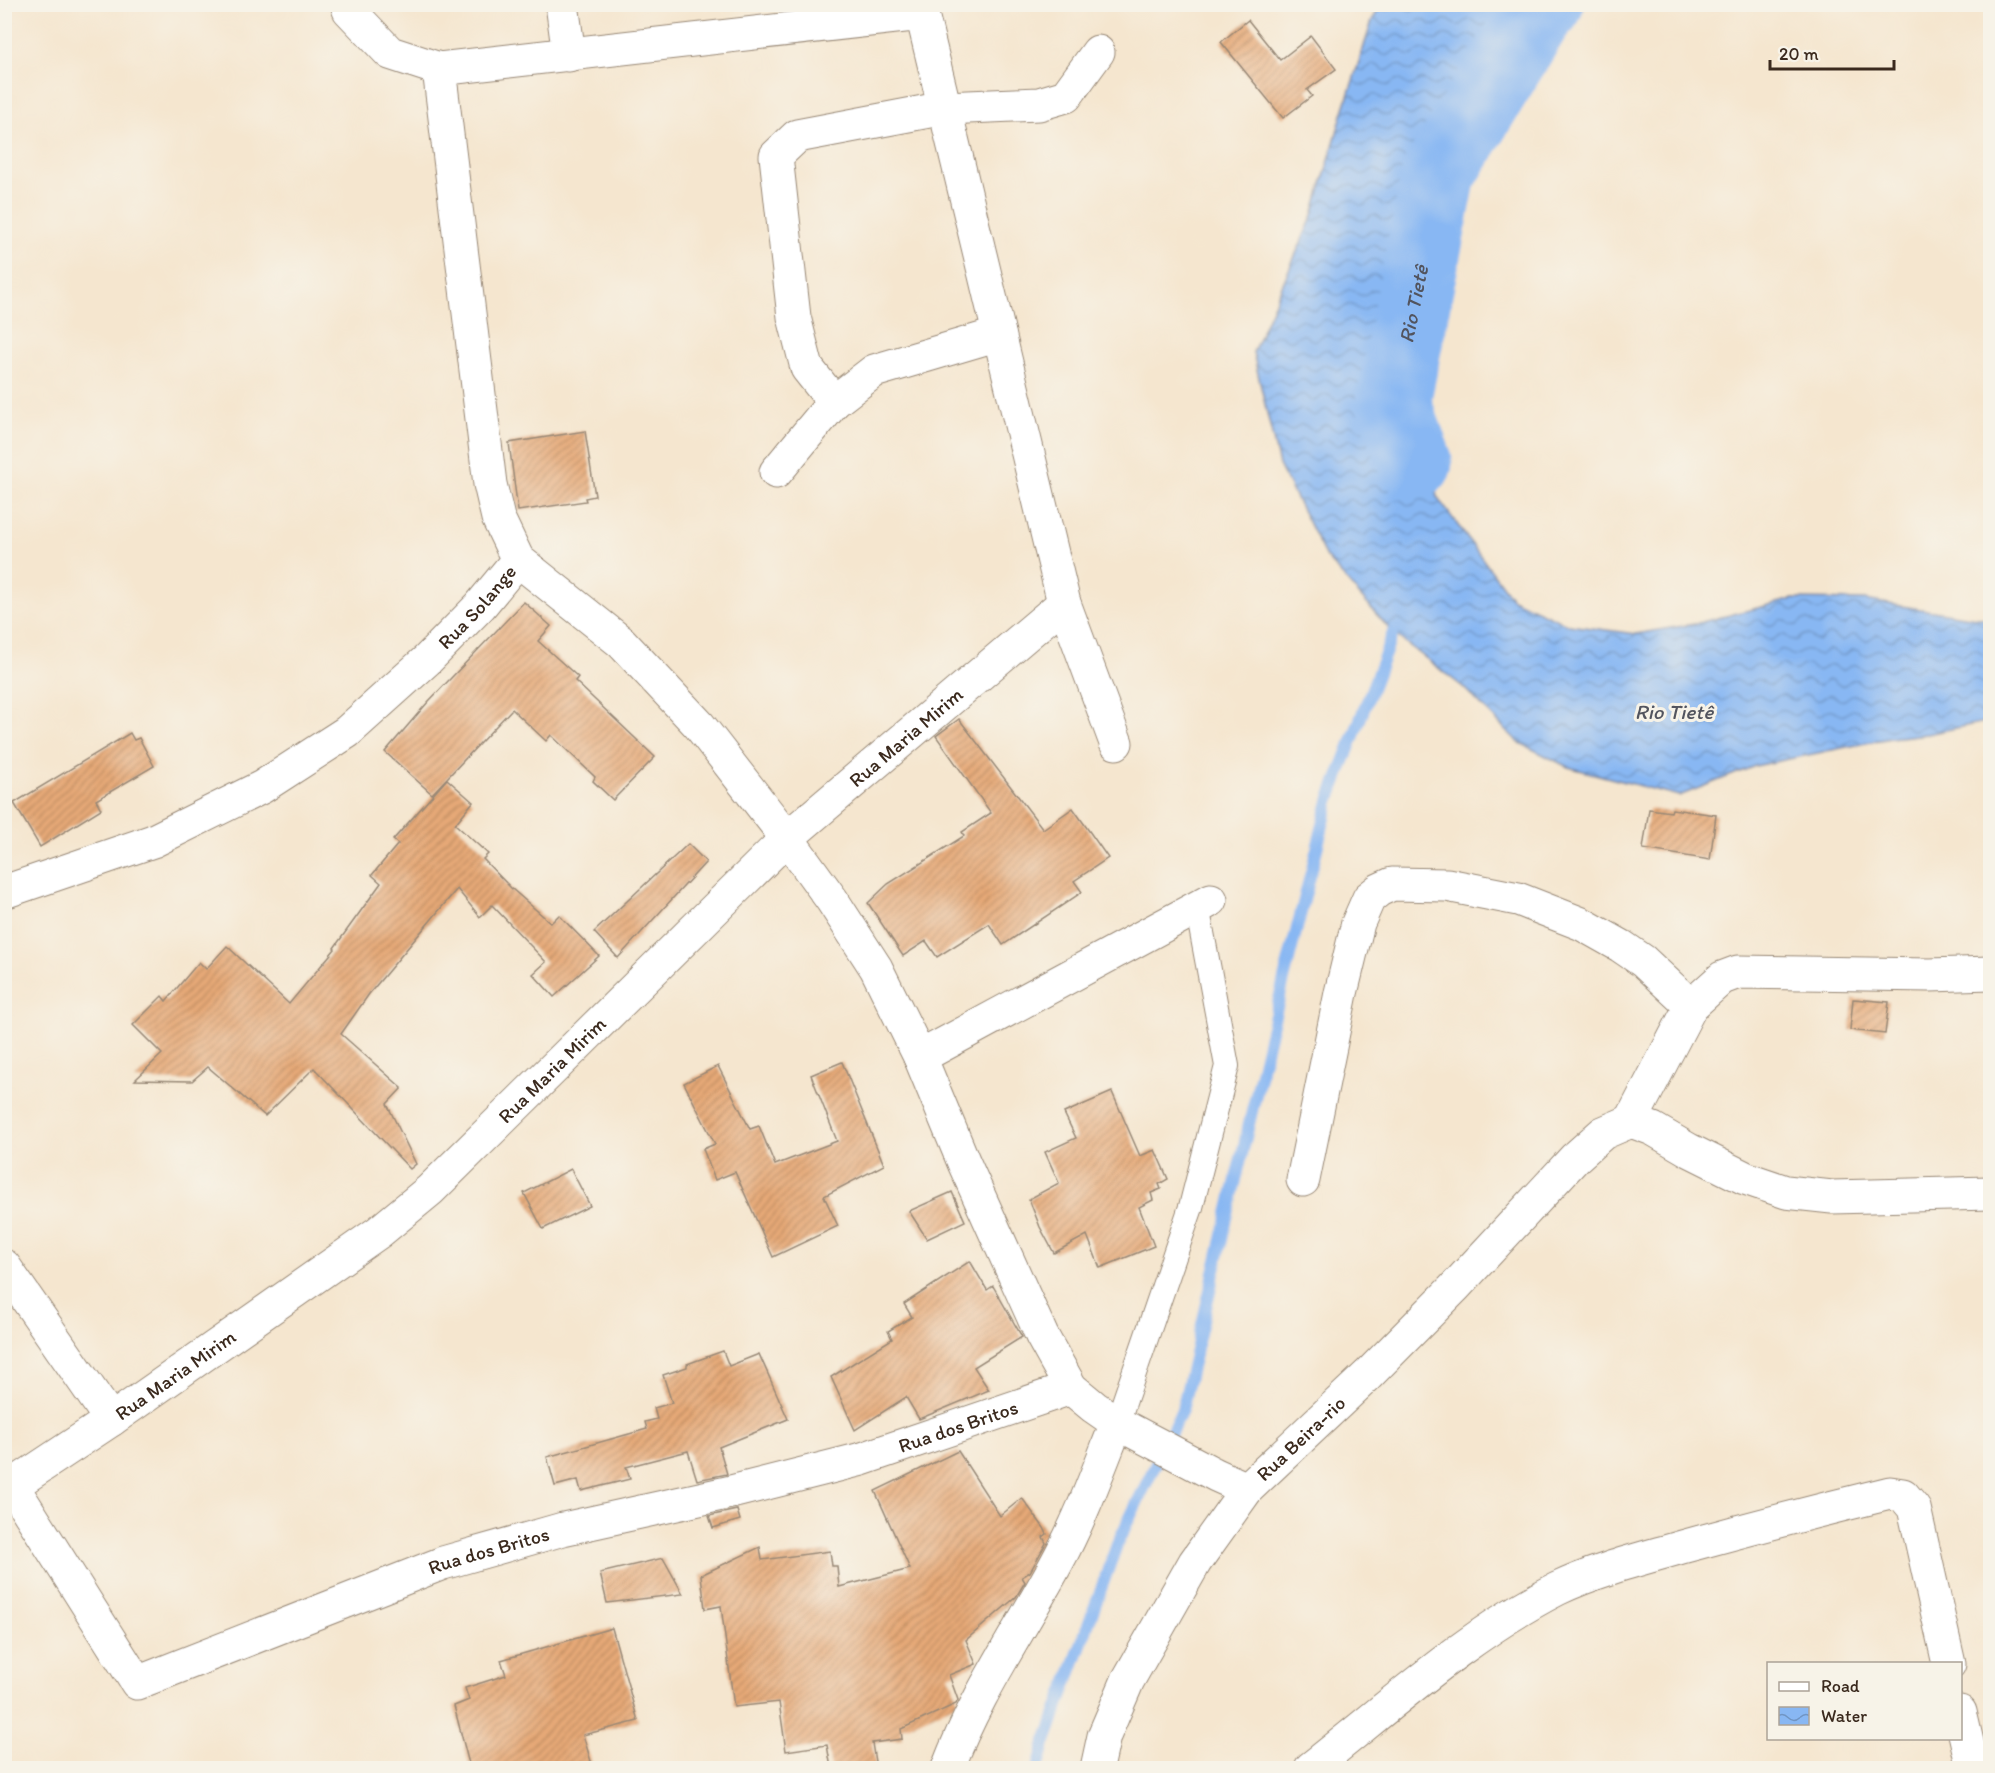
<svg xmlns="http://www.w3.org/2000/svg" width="1995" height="1773" viewBox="0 0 1995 1773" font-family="Itim,sans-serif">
	<defs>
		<pattern id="water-waves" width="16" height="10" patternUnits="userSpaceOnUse" patternTransform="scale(1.5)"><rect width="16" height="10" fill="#88b7f3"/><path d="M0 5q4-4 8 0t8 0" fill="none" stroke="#7095c4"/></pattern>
		<pattern id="building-hatch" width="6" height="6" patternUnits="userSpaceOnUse" patternTransform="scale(1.5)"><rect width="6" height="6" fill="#e6a977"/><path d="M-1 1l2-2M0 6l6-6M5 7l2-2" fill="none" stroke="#bc8a61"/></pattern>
	</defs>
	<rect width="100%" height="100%" fill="#f7f3e8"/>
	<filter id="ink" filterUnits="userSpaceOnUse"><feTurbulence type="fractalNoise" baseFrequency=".0167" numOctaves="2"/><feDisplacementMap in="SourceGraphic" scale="12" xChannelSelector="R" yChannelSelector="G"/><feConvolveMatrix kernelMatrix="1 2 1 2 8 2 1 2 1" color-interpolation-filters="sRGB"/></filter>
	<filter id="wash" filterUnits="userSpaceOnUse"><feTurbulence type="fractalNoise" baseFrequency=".008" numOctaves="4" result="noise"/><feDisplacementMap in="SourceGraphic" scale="24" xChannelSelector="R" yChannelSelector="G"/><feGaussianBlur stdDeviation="1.35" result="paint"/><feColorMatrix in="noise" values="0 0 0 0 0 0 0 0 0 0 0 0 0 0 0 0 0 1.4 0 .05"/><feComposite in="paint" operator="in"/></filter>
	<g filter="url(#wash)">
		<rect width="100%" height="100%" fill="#f5e6cf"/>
		<path fill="url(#water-waves)" stroke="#627088" stroke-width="1.5" d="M1381 5H1530L1468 75 1410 155 1389 253 1388 327 1419 410 1437 497 1512 599 1569 625 1636 634 1694 624 1793 599 1864 600 1976 618H1990V721L1927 734 1890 738 1755 766 1679 796 1568 767 1518 742 1463 687 1393 633 1326 557 1279 465 1253 352 1313 215 1342 115 1372 21Z"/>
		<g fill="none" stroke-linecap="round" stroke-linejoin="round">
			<path stroke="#88b7f3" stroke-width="12" d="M1038 1768 1045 1744 1118 1542 1182 1410 1268 1043 1329 801 1393 633"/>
			<path stroke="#88b7f3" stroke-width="75" id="s1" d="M1415 462 1393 402 1439 174 1535 16 1546 4"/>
		</g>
		<g id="blocks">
			<g fill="url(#building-hatch)">
				<path d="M1248 20 1280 60 1311 36 1336 69 1307 90 1312 96 1283 118 1221 42Z"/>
				<path d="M585 431 595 496 585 498 586 501 518 511 509 443Z"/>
				<path d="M524 602 551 626 538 641 578 677 575 681 655 757 613 800 593 781 595 777 551 735 546 741 512 709 432 794 385 752 428 702Z"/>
				<path d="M959 719 1043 829 1073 808 1108 858 1074 881 1082 892 1003 945 989 924 937 957 926 941 903 956 868 903 888 884 964 836 962 832 991 813 936 736Z"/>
				<path d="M130 733 134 740 139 738 154 766 96 800 101 809 40 847 14 803Z"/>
				<path d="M447 779 473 802 455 824 488 854 483 859 511 888 551 923 559 915 599 956 554 997 533 974 546 962 492 905 480 917 457 889 369 994 341 1034 402 1088 387 1104 416 1164 410 1169 314 1068 265 1116 208 1067 192 1081 135 1080 162 1054 133 1025 162 996 166 1001 199 962 206 969 227 946 289 1004 335 949 334 948 381 883 372 875 398 844 393 840Z"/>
				<path d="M1649 809 1671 812 1672 809 1716 815 1710 860 1643 849Z"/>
				<path d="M688 844 706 862 618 958 594 932Z"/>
				<path d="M1853 999 1889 1002 1885 1034 1850 1030Z"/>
				<path d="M842 1062 884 1165 824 1196 838 1226 773 1257 735 1172 715 1180 703 1149 715 1144 684 1083 718 1066 750 1129 759 1126 775 1165 837 1141 811 1075Z"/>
				<path d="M1112 1092 1140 1156 1155 1150 1168 1179 1159 1184 1161 1189 1151 1193 1153 1200 1139 1207 1154 1246 1100 1268 1087 1235 1054 1253 1040 1227 1029 1199 1059 1183 1045 1152 1076 1138 1064 1113Z"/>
				<path d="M571 1169 590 1206 543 1229 524 1193Z"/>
				<path d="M952 1192 965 1221 927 1239 909 1211Z"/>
				<path d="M970 1261 987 1290 993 1286 1022 1337 974 1367 989 1390 919 1419 906 1397 855 1430 831 1377 892 1339 888 1331 912 1317 904 1304Z"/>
				<path d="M723 1351 729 1366 759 1354 788 1419 719 1447 727 1474 697 1480 688 1451 626 1467 630 1479 581 1491 578 1480 555 1486 547 1457 647 1429 645 1422 657 1419 654 1408 672 1403 663 1375 687 1367V1364Z"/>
				<path d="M958 1451 1000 1516 1022 1498 1044 1528 1047 1534 1043 1537 1046 1543 1030 1572 1022 1577 1025 1582 1016 1597 966 1640 976 1664 949 1675 958 1700 956 1704 901 1729 902 1739 872 1743 876 1768H831L827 1745 786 1751 779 1702 734 1707 721 1606 705 1609 701 1575 760 1547 762 1560 830 1551 832 1566H837L839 1587 910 1569 875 1491Z"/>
				<path d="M737 1510 740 1520 713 1528 709 1516Z"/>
				<path d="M663 1558 683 1594 607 1603 600 1573Z"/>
				<path d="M612 1628 638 1721 583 1735 593 1768H470L454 1706 469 1700 465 1688 506 1675 501 1660Z"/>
			</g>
		</g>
	</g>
	<g filter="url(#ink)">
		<use href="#blocks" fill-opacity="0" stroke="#988876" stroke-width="1.5"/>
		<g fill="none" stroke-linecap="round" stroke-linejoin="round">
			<g stroke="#988876" stroke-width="26">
				<path id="lane" d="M1117 1423 1191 1207 1227 1066 1197 906"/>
			</g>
			<g stroke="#988876" stroke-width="35">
				<g id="street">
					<path d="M347 4 349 10 390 53 439 69 922 14 1064 603 1116 743"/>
					<path d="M562 4 569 55"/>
					<path d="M834 402 874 371 999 334"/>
					<path d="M776 472 834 402 807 368 794 317 776 156 797 136 945 108 1039 104 1066 96 1098 52"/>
					<path d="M518 560 621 642 699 725 787 838 832 900 876 968 920 1057 964 1163 1042 1336 1071 1388 1094 1407 1117 1423 1216 1475 1247 1489"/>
					<path id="s2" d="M4 892 153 841 262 787 347 732 427 660 480 606 518 560 498 518 490 484 439 69"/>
					<path d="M1691 1006 1722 978 1738 972 1930 975 1990 973"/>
					<path d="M920 1057 1211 900"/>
					<path d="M1303 1180 1341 993 1358 923 1369 898 1379 890 1392 884 1447 885 1518 899 1582 924 1621 946 1643 961 1691 1006 1631 1121"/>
					<path d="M4 1266 111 1420"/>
					<path id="s3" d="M13 1487 137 1683 443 1563 563 1529 731 1492 862 1459 1071 1388"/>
					<path id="s4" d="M4 1491 111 1420 379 1232 430 1190 787 838 1064 603"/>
					<path d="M1960 1712 1973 1768"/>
					<path d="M948 1768C975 1696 1019 1633 1055 1566 1080 1521 1098 1471 1117 1423"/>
					<path id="s5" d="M1097 1768 1104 1736 1128 1680 1195 1562 1247 1489 1368 1375 1454 1288 1575 1158 1603 1133 1631 1121 1653 1129 1689 1150 1745 1178 1786 1192 1832 1197 1990 1193"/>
					<path d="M1311 1768C1390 1706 1467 1635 1557 1589 1596 1570 1641 1559 1682 1547 1751 1528 1820 1510 1890 1493L1903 1495 1914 1508 1949 1664"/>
				</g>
			</g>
			<use href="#lane" stroke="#fff" stroke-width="24"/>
			<use href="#street" stroke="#fff" stroke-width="33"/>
		</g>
	</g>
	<g text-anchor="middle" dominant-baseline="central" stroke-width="6" stroke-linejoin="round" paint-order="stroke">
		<g font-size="20" fill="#3b2a1e" stroke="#f7f3e8">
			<text stroke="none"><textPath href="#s2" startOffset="561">Rua Solange</textPath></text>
			<text stroke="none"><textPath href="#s4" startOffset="1179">Rua Maria Mirim</textPath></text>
			<text stroke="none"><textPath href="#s4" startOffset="693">Rua Maria Mirim</textPath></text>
			<text stroke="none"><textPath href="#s4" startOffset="207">Rua Maria Mirim</textPath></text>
			<text stroke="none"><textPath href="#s3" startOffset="1094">Rua dos Britos</textPath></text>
			<text stroke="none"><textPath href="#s5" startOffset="393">Rua Beira-rio</textPath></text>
			<text stroke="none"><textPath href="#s3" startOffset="608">Rua dos Britos</textPath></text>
		</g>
		<g font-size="21" font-style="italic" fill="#52545e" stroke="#f7f3e8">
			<text stroke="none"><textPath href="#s1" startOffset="164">Rio Tietê</textPath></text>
			<text x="1674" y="711">Rio Tietê</text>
		</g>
	</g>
	<rect width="1995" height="1773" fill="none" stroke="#f7f3e8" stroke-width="24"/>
	<rect x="1767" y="1662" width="195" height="78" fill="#f7f3e8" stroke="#aca397" stroke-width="1.5"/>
	<rect x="1779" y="1682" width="30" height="9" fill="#ffffff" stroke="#aca397" stroke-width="1.5"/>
	<text x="1821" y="1692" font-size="18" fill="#3b2a1e">Road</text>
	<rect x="1779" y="1707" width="30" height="18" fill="url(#water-waves)" stroke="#aca397" stroke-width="1.5"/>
	<text x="1821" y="1722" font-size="18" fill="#3b2a1e">Water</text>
	<path d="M1770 60v9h124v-9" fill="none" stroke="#3b2a1e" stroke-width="3"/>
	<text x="1779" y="60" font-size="18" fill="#3b2a1e" stroke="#f7f3e8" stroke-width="4.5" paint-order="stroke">20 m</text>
</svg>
